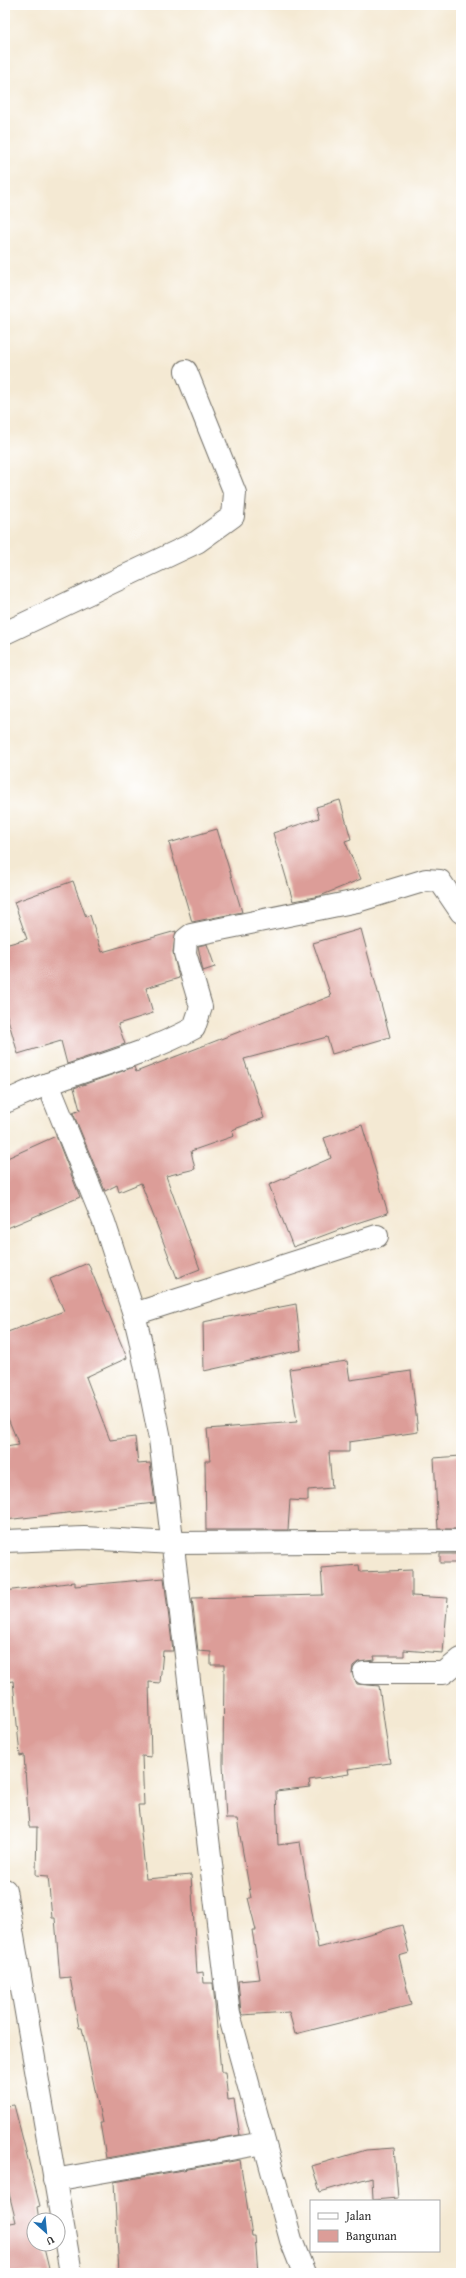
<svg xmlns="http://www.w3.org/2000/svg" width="466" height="2278" viewBox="0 0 466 2278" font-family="'Gentium Book Plus',serif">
	<rect width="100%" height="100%" fill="#fff"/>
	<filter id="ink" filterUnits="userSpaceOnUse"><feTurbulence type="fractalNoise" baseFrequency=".025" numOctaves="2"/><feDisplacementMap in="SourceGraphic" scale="8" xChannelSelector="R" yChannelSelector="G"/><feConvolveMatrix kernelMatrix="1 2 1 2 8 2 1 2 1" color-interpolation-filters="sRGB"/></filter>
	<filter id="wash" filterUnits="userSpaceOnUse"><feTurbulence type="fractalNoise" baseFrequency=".012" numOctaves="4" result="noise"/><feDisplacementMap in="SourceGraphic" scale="16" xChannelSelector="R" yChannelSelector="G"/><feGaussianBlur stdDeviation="0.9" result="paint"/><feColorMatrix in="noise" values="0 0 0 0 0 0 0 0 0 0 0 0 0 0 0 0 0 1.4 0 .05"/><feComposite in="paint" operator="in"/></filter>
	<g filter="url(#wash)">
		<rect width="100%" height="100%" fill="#f4e9d3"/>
		<g id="blocks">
			<g fill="#dc9d98">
				<path d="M340 800 351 839 345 841 361 879 320 896 293 901 273 833 319 818 316 807Z"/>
				<path d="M217 829 242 912 192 922 169 843Z"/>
				<path d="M73 881 86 917 90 915 102 952 176 931 173 952 179 978 146 988 153 1013 118 1024 125 1044 67 1064 61 1041 18 1054 5 1009V945L27 939 14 902Z"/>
				<path d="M361 929 390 1037 332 1054 327 1037 244 1059 264 1118 232 1130 234 1136 191 1151 195 1169 166 1176 200 1269 177 1278 141 1183 119 1192 117 1185 105 1191 73 1113 80 1110 74 1088 134 1067 136 1072 331 996 313 943Z"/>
				<path d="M207 944 215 967 203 971 198 946Z"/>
				<path d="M362 1125 388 1213 357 1223 293 1247 269 1185 331 1158 324 1138Z"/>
				<path d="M56 1136 80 1197 5 1229V1159Z"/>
				<path d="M88 1263 127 1358 86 1377 110 1440 135 1437 138 1464 150 1463 155 1503 5 1520V1447L19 1445 5 1411V1333L64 1311 50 1279Z"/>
				<path d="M296 1304 301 1350 204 1371 203 1322Z"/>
				<path d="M347 1361 350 1380 411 1371 418 1432 349 1442V1452H329L332 1488 308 1490V1501L290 1500 288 1530H206L205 1461H210L207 1429 297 1422 289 1369Z"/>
				<path d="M461 1456V1529H438L434 1458Z"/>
				<rect x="440" y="1554" width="21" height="9"/>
				<path d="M359 1565 360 1572 412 1570V1596L448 1598 443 1653 404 1650V1656H374L375 1660 358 1662 353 1666 352 1673 357 1684 379 1686 390 1763 348 1769 349 1774 309 1780 310 1787 276 1791 278 1845 300 1842 318 1948 402 1925 409 1953 399 1956 411 2005 295 2034 289 2012 242 2015 241 2012 238 1981 260 1979 252 1930H256L248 1898H251L237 1819H226L223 1764 224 1665H211V1652L198 1651 192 1598 323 1595 321 1568Z"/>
				<path d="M164 1578 173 1651H163L160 1683 149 1682 151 1757 142 1756 144 1805H138L146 1879 191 1875 197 1973 203 1972 204 1983H213L221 2072H225L228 2100 234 2099 240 2135 106 2158 100 2123H102L82 2028H79L70 1977 60 1978 55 1918H52L48 1876 36 1875 37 1827H29L24 1755 20 1756 13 1681 5 1682V1591L75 1582V1586Z"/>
				<path d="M14 2105 40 2206 37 2207 39 2220H34V2244H43L50 2273H5V2224L16 2222 5 2177V2106Z"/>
				<path d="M394 2148 398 2198 373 2200 372 2177 320 2192 312 2166 366 2150Z"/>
				<path d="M240 2160 252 2236H255L258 2273H119L114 2182Z"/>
			</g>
		</g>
	</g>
	<g filter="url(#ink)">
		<use href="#blocks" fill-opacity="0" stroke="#716e66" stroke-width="1"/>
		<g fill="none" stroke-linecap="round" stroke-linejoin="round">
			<g stroke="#716e66" stroke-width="24">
				<g id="minor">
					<path d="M5 633 197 542 233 516 235 493 186 371"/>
					<path d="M48 1084 104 1222 134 1314 140 1339 160 1439 229 2014 291 2240 304 2273"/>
					<path d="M5 1102C19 1096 33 1089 48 1084 96 1066 148 1053 194 1028L201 1007 185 953 186 939 191 935 357 901 426 880 440 881 461 912"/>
					<path d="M134 1314 377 1236"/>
					<path d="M5 1541 84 1538 173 1543 461 1541"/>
					<path d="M364 1673H444L461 1659"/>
					<path d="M5 1890 71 2273"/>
					<path d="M54 2180 264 2143"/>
				</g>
			</g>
			<use href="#minor" stroke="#fff" stroke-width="22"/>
		</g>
	</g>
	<rect width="466" height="2278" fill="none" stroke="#fff" stroke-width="20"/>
	<rect x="310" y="2200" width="130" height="52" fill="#ffffff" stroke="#aaaaaa"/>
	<rect x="318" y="2213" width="20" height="6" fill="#ffffff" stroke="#aaaaaa"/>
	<text x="346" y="2220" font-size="12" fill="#2b2b2b">Jalan</text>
	<rect x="318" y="2230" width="20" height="12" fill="#dc9d98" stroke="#aaaaaa"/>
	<text x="346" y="2240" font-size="12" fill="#2b2b2b">Bangunan</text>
	<g transform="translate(46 2232) rotate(153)"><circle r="19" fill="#ffffff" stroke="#aaaaaa"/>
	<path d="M0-3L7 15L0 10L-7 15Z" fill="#1f6fb2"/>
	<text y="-6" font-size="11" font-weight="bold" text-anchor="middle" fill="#2b2b2b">U</text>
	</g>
</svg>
